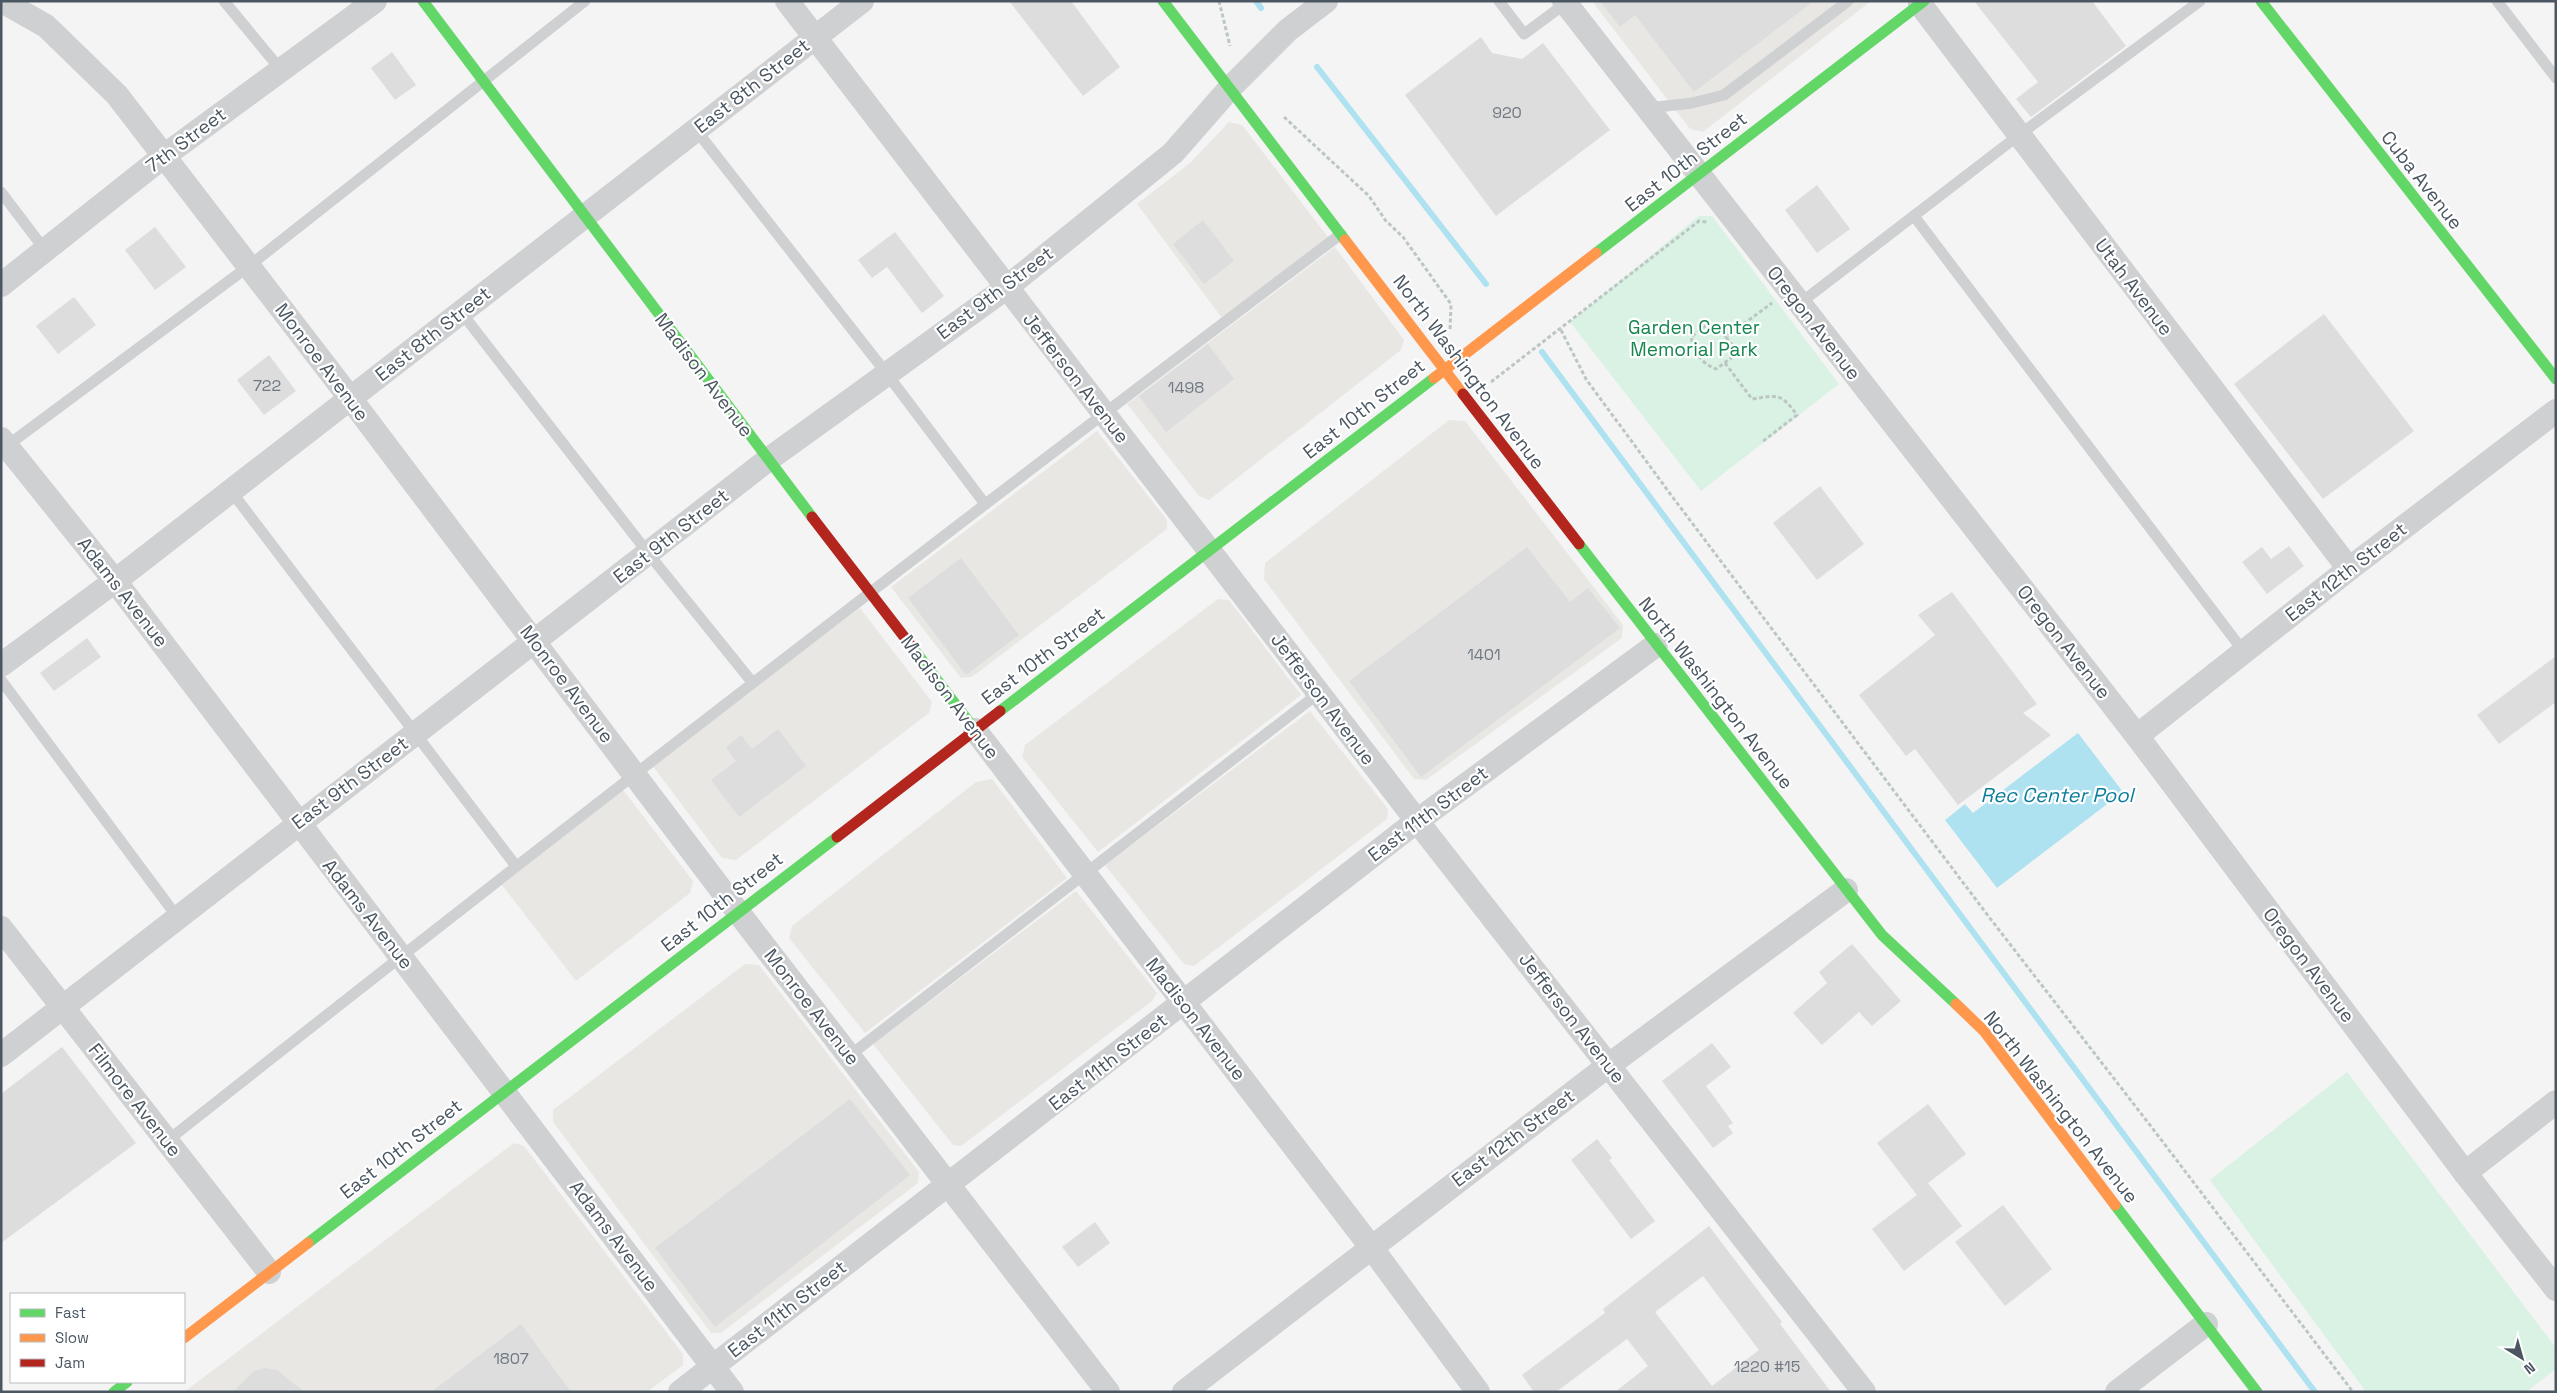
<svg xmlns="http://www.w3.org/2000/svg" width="2557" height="1393" viewBox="0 0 2557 1393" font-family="'Space Grotesk',sans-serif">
	<rect width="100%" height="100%" fill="#f4f4f4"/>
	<g fill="#e8e7e3">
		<path d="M1592 1H1871L1703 132 1690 129Z"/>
		<path d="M1229 122 1242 125 1328 237 1222 318 1137 204 1190 163Z"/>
		<path d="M1335 247 1404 340 1401 350 1209 500 1199 496 1127 404Z"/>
		<path d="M1449 420 1465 421 1623 625 1622 638 1426 780 1414 779 1264 579 1265 563Z"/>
		<path d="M1097 431 1167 520V529L972 677 961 678 891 587Z"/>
		<path d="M1218 599 1229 600 1301 695 1098 852 1022 757 1025 745Z"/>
		<path d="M860 608 932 702 929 713 736 860 722 858 652 765Z"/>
		<path d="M1310 711 1388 809 1387 819 1194 966 1184 964 1105 865Z"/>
		<path d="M992 779 1067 878 865 1033 789 938 792 926 976 782Z"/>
		<path d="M623 790 693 881 690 893 576 981 502 885Z"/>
		<path d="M1076 891 1157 993 1152 1001 961 1146 953 1145 873 1044Z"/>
		<path d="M745 964 759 965 919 1172 918 1183 721 1333H711L553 1122V1110Z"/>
		<path d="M514 1143 524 1146 683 1354V1365L647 1392H184Z"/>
	</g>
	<g fill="#d9f2e3">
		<path d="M1699 216H1712L1839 384 1701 491 1570 322Z"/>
		<path d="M2347 1072 2556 1348V1369L2526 1392H2366L2210 1180Z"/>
	</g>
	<path fill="#aee2f0" d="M2078 733 2123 792 1997 888 1945 820 1965 804 1973 813Z"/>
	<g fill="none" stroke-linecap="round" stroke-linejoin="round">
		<g stroke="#aee2f0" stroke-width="6">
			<path d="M1256 1 1261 8"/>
			<path d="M1317 67 1486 284"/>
			<path d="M1542 352 2315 1392"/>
		</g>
	</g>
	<g fill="#ddddde" fill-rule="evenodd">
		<path d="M1009 1H1071L1120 67 1083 96Z"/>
		<path d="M1600 1H1814L1694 92 1635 15 1620 27Z"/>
		<path d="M1974 1H2092L2126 46 2031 117 2016 99 2038 82Z"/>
		<path d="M1481 37 1492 53 1522 59 1543 43 1610 130 1496 216 1405 95Z"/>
		<path d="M392 52 416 85 395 100 371 68Z"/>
		<path d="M1817 185 1850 229 1817 253 1785 210Z"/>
		<path d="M1203 220 1234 261 1204 284 1173 244Z"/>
		<path d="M155 227 186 267 155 290 125 250Z"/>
		<path d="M895 232 944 296 922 313 887 267 872 278 858 260Z"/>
		<path d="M74 297 96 325 58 354 36 326Z"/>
		<path d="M2324 314 2414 431 2323 499 2234 384Z"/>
		<path d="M1208 344 1234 379 1166 432 1139 396Z"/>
		<path d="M269 355 296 391 264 415 237 380Z"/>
		<path d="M1820 486 1864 544 1817 580 1773 523Z"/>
		<path d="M2289 546 2304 566 2267 594 2242 562 2262 547 2271 559Z"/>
		<path d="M1527 547 1570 602 1588 588 1620 628 1421 777 1349 681Z"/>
		<path d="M961 558 1019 635 966 675 908 598Z"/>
		<path d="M1952 592 2037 704 2023 713 2051 735 1958 805 1915 749 1906 756 1859 695 1935 635 1918 615Z"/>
		<path d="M87 638 101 657 54 691 40 673Z"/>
		<path d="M2556 656V702L2499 744 2477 715Z"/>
		<path d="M778 729 806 766 739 817 711 780 736 761 726 747 741 735 752 749Z"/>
		<path d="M1852 944 1901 1001 1872 1026 1859 1012 1822 1045 1793 1013 1827 983 1819 972Z"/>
		<path d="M1712 1043 1731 1067 1706 1086 1733 1123 1728 1126 1733 1133 1713 1148 1662 1081Z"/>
		<path d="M62 1047 136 1143 1 1243V1094Z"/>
		<path d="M850 1099 910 1175 715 1327 655 1248Z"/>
		<path d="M1928 1104 1966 1154 1928 1183 1962 1226 1904 1271 1872 1229 1917 1195 1877 1143Z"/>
		<path d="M1597 1139 1612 1158 1609 1160 1655 1221 1631 1239 1571 1160Z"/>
		<path d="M2003 1205 2052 1269 2005 1306 1955 1242Z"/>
		<path d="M1095 1222 1110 1243 1078 1267 1062 1247Z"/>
		<path d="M1709 1226 1782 1322 1780 1324 1831 1392H1615L1648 1366 1627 1339 1556 1392H1534L1522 1375 1605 1313 1603 1309ZM1703 1276 1759 1350 1712 1386 1655 1312Z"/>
		<path d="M521 1324 571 1392H431Z"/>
		<path d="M265 1368 277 1370 304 1392H233L254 1371Z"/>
	</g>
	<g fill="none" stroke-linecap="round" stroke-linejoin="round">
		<g stroke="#bcc7c4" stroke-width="3" stroke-dasharray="4 2.5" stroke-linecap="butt">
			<path d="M1219 1 1230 46"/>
			<path d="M1284 117 1369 196 1386 221 1403 237 1451 304 1450 331"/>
			<path d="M1561 330 1586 379 1671 495 1989 917 2153 1129 2353 1392"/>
			<path d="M1726 337 1719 328 1708 324 1691 337C1695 353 1701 363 1716 369L1738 353 1726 337 1772 303"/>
			<path d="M1725 363 1752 399C1778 395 1781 393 1797 415L1762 442"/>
			<path d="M1491 382 1699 221 1707 222"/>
		</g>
		<g stroke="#ced0d2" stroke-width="11">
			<path d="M224 1 281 70"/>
			<path d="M1499 1 1524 34 1566 3"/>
			<path d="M2497 1 2556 78"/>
			<path d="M1648 108 1692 103 1724 95 1848 1"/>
			<path d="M696 130 887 374 985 504"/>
			<path d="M1 192 45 250"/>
			<path d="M1914 216 2244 652"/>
			<path d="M1799 304 2019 135 2200 1"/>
			<path d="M461 312 648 553 752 682"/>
			<path d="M4 448 249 266 585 1"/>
			<path d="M231 491 516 866"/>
			<path d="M1 680 178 918"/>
			<path d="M849 1056 1319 693"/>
			<path d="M167 1141C555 834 946 532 1341 234"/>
		</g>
		<g stroke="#ced0d2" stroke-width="24">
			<path d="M2 1 46 26 117 95 350 398 738 912 1108 1392"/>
			<path d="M787 1 1417 821 1864 1392"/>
			<path d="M1564 1 2137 736 2465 1173 2556 1289"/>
			<path d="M1920 4 2349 569"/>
			<path d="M1 285 164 156 375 1"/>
			<path d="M1 439 115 581 732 1392"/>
			<path d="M1 665 115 581 862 1"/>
			<path d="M975 730 1371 1247 1478 1392"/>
			<path d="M2137 736 2349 569 2556 411"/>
			<path d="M1 928 269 1272"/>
			<path d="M1 1055 769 459 1006 288 1173 153 1230 88 1288 30 1326 1"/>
			<path d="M2465 1173 2556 1102"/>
			<path d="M680 1392 1417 821 1656 645"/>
			<path d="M1184 1392 1609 1065 1846 890"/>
			<path d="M2117 1392 2206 1324"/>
		</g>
		<g stroke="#63d668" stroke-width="11">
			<path d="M423 1 812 517"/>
			<path d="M1163 1 1345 240"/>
			<path d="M2261 1 2556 379"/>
			<path d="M1596 253 1924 1"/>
			<path d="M1579 544 1882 935 1956 1004"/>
			<path d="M912 647 975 730"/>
			<path d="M1000 711 1434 378"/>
			<path d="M2115 1205 2257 1392"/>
			<path d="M308 1243 837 837"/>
			<path d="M114 1392 127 1382"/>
		</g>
		<g stroke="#ff974d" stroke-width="11">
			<path d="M1345 240 1463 394"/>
			<path d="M1434 378 1596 253"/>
			<path d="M1956 1004 1984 1031 2115 1205"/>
			<path d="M184 1338 308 1243"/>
		</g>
		<g stroke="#b3261e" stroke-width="11">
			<path d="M1463 394 1579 544"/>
			<path d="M812 517 912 647"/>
			<path d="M837 837 1000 711"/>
		</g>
	</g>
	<g text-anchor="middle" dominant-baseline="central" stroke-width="4.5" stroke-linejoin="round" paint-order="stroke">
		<g font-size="16" fill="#707881">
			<text x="1507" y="112">920</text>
			<text x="267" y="385">722</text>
			<text x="1186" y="387">1498</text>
			<text x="1484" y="654">1401</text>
			<text x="511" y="1358">1807</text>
			<text x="1767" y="1366">1220 #15</text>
		</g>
		<g font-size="19" fill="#4a5661" stroke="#fff">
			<text transform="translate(752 86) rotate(-38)">East 8th Street</text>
			<text transform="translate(186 140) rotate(-37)">7th Street</text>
			<text transform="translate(1686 162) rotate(-38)">East 10th Street</text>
			<text transform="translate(2422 180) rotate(52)">Cuba Avenue</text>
			<text transform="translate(2134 287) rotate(53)">Utah Avenue</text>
			<text transform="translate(995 293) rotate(-37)">East 9th Street</text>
			<text transform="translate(1814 323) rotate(52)">Oregon Avenue</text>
			<text transform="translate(433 334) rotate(-38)">East 8th Street</text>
			<text transform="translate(322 362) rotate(53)">Monroe Avenue</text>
			<text transform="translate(1469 372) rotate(53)">North Washington Avenue</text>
			<text transform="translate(704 375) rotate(53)">Madison Avenue</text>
			<text transform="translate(1076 378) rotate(52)">Jefferson Avenue</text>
			<text transform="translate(1364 409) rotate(-38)">East 10th Street</text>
			<text transform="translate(671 536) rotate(-38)">East 9th Street</text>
			<text transform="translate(2346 572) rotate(-38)">East 12th Street</text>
			<text transform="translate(123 592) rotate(52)">Adams Avenue</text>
			<text transform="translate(2064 642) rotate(52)">Oregon Avenue</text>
			<text transform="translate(1043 656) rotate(-37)">East 10th Street</text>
			<text transform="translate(567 684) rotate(53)">Monroe Avenue</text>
			<text transform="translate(1716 693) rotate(52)">North Washington Avenue</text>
			<text transform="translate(950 697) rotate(53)">Madison Avenue</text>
			<text transform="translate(1323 699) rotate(53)">Jefferson Avenue</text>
			<text transform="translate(350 783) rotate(-37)">East 9th Street</text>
			<text transform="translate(1428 814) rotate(-37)">East 11th Street</text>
			<text transform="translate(722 902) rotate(-38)">East 10th Street</text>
			<text transform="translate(368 914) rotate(52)">Adams Avenue</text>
			<text transform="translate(2309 965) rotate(53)">Oregon Avenue</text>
			<text transform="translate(812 1007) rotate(52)">Monroe Avenue</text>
			<text transform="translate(1572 1018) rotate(52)">Jefferson Avenue</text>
			<text transform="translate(1196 1019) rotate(52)">Madison Avenue</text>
			<text transform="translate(1108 1062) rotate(-38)">East 11th Street</text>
			<text transform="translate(135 1100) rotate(52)">Filmore Avenue</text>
			<text transform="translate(2061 1107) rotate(52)">North Washington Avenue</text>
			<text transform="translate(1513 1138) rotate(-37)">East 12th Street</text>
			<text transform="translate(401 1149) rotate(-38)">East 10th Street</text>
			<text transform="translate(614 1236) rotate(53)">Adams Avenue</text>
			<text transform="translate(787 1309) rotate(-38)">East 11th Street</text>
		</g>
		<g font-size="19" fill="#17864f" stroke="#fff">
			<text x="1694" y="327">Garden Center<tspan x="1694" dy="22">Memorial Park</tspan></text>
		</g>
		<g font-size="20" font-style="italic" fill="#0c7c9b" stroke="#fff">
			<text x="2057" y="795">Rec Center Pool</text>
		</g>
	</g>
	<rect width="2557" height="1393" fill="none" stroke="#4a5661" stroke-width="5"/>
	<rect x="10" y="1293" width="175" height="90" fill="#ffffff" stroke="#b7bbc0"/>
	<rect x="20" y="1309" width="25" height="8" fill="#63d668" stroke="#b7bbc0"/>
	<text x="55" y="1318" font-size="15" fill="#4a5661">Fast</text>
	<rect x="20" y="1334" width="25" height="8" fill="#ff974d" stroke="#b7bbc0"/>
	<text x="55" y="1343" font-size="15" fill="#4a5661">Slow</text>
	<rect x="20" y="1359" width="25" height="8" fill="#b3261e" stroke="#b7bbc0"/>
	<text x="55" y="1368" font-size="15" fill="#4a5661">Jam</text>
	<g transform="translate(2522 1358) rotate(143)" stroke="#ffffff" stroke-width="4" paint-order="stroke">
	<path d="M0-4L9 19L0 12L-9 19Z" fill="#4a5661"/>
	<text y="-8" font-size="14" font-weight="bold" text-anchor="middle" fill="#4a5661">N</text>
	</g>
</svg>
